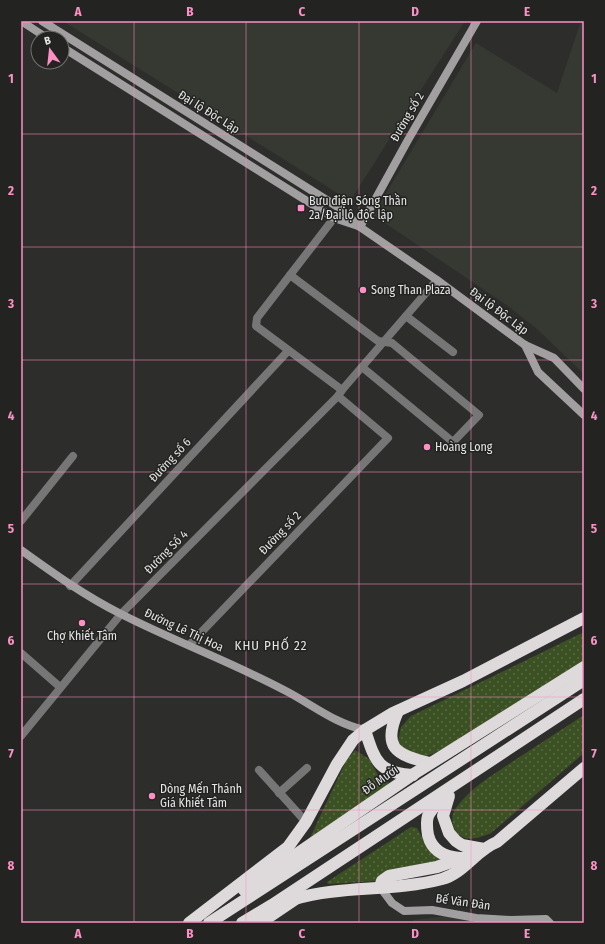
<svg xmlns="http://www.w3.org/2000/svg" width="605" height="944" viewBox="0 0 605 944" font-family="'Fira Sans Condensed',sans-serif">
	<defs>
		<pattern id="grass-dots" width="8" height="8" patternUnits="userSpaceOnUse"><rect width="8" height="8" fill="#3c5123"/><path d="M2 2h.1M6 6h.1" fill="none" stroke="#586a43" stroke-width="1.8" stroke-linecap="round"/></pattern>
	</defs>
	<rect width="100%" height="100%" fill="#2d2e2c"/>
	<g fill="#353931">
		<path d="M63 21H465L350 201Z"/>
		<path d="M581 21H584V374L537 329 508 306 373 215 476 43 557 93Z"/>
		<path d="M447 916 478 923H413V920Z"/>
	</g>
	<g fill="url(#grass-dots)">
		<path d="M584 632V661L487 724 456 742 435 753 421 758H410L398 741 401 727 411 716Z"/>
		<path d="M584 715V753L491 833C483 836 474 840 465 838 452 834 449 817 456 808 471 787 496 773 518 758 540 744 562 729 584 715Z"/>
		<path d="M355 750 369 759 378 775 392 785 308 842 346 761Z"/>
		<path d="M411 827 417 828 430 852 444 863 377 881 328 884 327 882Z"/>
	</g>
	<g fill="none" stroke-linecap="round" stroke-linejoin="round">
		<g stroke="#777676" stroke-width="8">
			<path d="M334 218 257 318 256 326 342 390"/>
			<path d="M290 275 378 341 392 343 479 415 453 442 362 367"/>
			<path d="M406 316 453 352"/>
			<path d="M21 521 73 456"/>
			<path d="M70 586 288 351"/>
			<path d="M190 644 388 438 338 396"/>
			<path d="M21 653 60 687"/>
			<path d="M21 736 121 614 338 396 342 390 437 280"/>
			<path d="M259 770 306 822"/>
			<path d="M279 793 307 768"/>
		</g>
		<g stroke="#a19f9f" stroke-width="8">
			<path d="M21 21 47 38"/>
			<path d="M42 21 341 209 360 227 437 280 525 345 554 358 584 389"/>
			<path d="M62 47 334 218 358 226"/>
			<path d="M360 227 408 140 477 21"/>
			<path d="M525 345 538 372 584 415"/>
			<path d="M21 550C53 573 85 596 121 614 174 641 231 662 284 690 310 703 335 724 365 730"/>
			<path d="M380 887 392 903 404 911 432 910 476 918 511 920 546 919 550 923"/>
		</g>
		<g stroke="#dedadc" stroke-width="12">
			<path d="M398 711C382 747 395 755 430 763"/>
			<path d="M365 730C375 761 378 773 413 775"/>
			<path d="M444 796C438 803 432 808 428 816 426 822 427 829 428 835 432 851 444 857 460 858"/>
			<path d="M449 796 443 816 449 833 456 841 462 845 484 849"/>
			<path d="M380 887 382 881 389 876 437 867 476 853"/>
			<path d="M244 890 412 775 584 667"/>
			<path d="M294 899C342 885 393 892 442 879 464 873 476 850 497 842L584 768"/>
			<path d="M189 923 288 847 306 822 337 764 353 740 365 730 393 713 463 681 584 618"/>
			<path d="M209 923 584 680"/>
			<path d="M242 923 272 905 584 699"/>
			<path d="M260 923 300 896"/>
		</g>
	</g>
	<path fill="none" stroke="#fc8fc3" stroke-width="1" stroke-opacity="0.55" d="M134 21V923M246 21V923M359 21V923M471 21V923M21 134H584M21 247H584M21 360H584M21 472H584M21 584H584M21 697H584M21 810H584"/>
	<g fill="#fc8fc3" stroke="#232422" stroke-width="1.5">
		<rect x="297" y="204" width="8" height="8" rx="2"/>
		<circle cx="363" cy="290" r="4"/>
		<circle cx="427" cy="447" r="4"/>
		<circle cx="82" cy="623" r="4"/>
		<circle cx="152" cy="796" r="4"/>
	</g>
	<g text-anchor="middle" dominant-baseline="central" stroke-width="3" stroke-linejoin="round" paint-order="stroke">
		<g font-size="12" fill="#e4e5e4" stroke="#232422">
			<text transform="translate(209 112) rotate(32)">Đại lộ Độc Lập</text>
			<text transform="translate(407 117) rotate(-60)">Đường số 2</text>
			<text transform="translate(499 311) rotate(37)">Đại lộ Độc Lập</text>
			<text transform="translate(170 460) rotate(-47)">Đường số 6</text>
			<text transform="translate(280 533) rotate(-46)">Đường số 2</text>
			<text transform="translate(166 552) rotate(-45)">Đường Số 4</text>
			<text transform="translate(184 630) rotate(25)">Đường Lê Thị Hoa</text>
			<text transform="translate(380 780) rotate(-35)">Đỗ Mười</text>
			<text transform="translate(463 902) rotate(8)">Bế Văn Đàn</text>
		</g>
		<g font-size="12" fill="#e4e5e4" stroke="#232422" text-anchor="start">
			<text x="309" y="201">Bưu điện Sóng Thần<tspan x="309" dy="14">2a/Đại lộ độc lập</tspan></text>
			<text x="371" y="290">Song Than Plaza</text>
			<text x="435" y="447">Hoàng Long</text>
			<text x="82" y="636" text-anchor="middle">Chợ Khiết Tâm</text>
			<text x="160" y="789">Dòng Mến Thánh<tspan x="160" dy="14">Giá Khiết Tâm</tspan></text>
		</g>
		<g font-size="13" letter-spacing="1" fill="#e4e5e4" stroke="#232422">
			<text x="271" y="645">KHU PHỐ 22</text>
		</g>
	</g>
	<rect width="605" height="944" fill="none" stroke="#232422" stroke-width="44"/>
	<g transform="translate(50 50) rotate(345)"><circle r="19" fill="#232422" stroke="#707170"/>
	<path d="M0-3L7 15L0 10L-7 15Z" fill="#fc8fc3"/>
	<text y="-6" font-size="11" font-weight="bold" text-anchor="middle" fill="#e4e5e4">B</text>
	</g>
	<rect x="22" y="22" width="561" height="900" fill="none" stroke="#fc8fc3" stroke-width="1.5"/>
	<g font-size="13" text-anchor="middle" font-weight="bold" fill="#fc8fc3">
		<text x="78" y="16">A</text>
		<text x="190" y="16">B</text>
		<text x="302" y="16">C</text>
		<text x="415" y="16">D</text>
		<text x="527" y="16">E</text>
		<text x="11" y="83">1</text>
		<text x="594" y="83">1</text>
		<text x="11" y="195">2</text>
		<text x="594" y="195">2</text>
		<text x="11" y="308">3</text>
		<text x="594" y="308">3</text>
		<text x="11" y="420">4</text>
		<text x="594" y="420">4</text>
		<text x="11" y="533">5</text>
		<text x="594" y="533">5</text>
		<text x="11" y="645">6</text>
		<text x="594" y="645">6</text>
		<text x="11" y="758">7</text>
		<text x="594" y="758">7</text>
		<text x="11" y="870">8</text>
		<text x="594" y="870">8</text>
		<text x="78" y="938">A</text>
		<text x="190" y="938">B</text>
		<text x="302" y="938">C</text>
		<text x="415" y="938">D</text>
		<text x="527" y="938">E</text>
	</g>
</svg>
